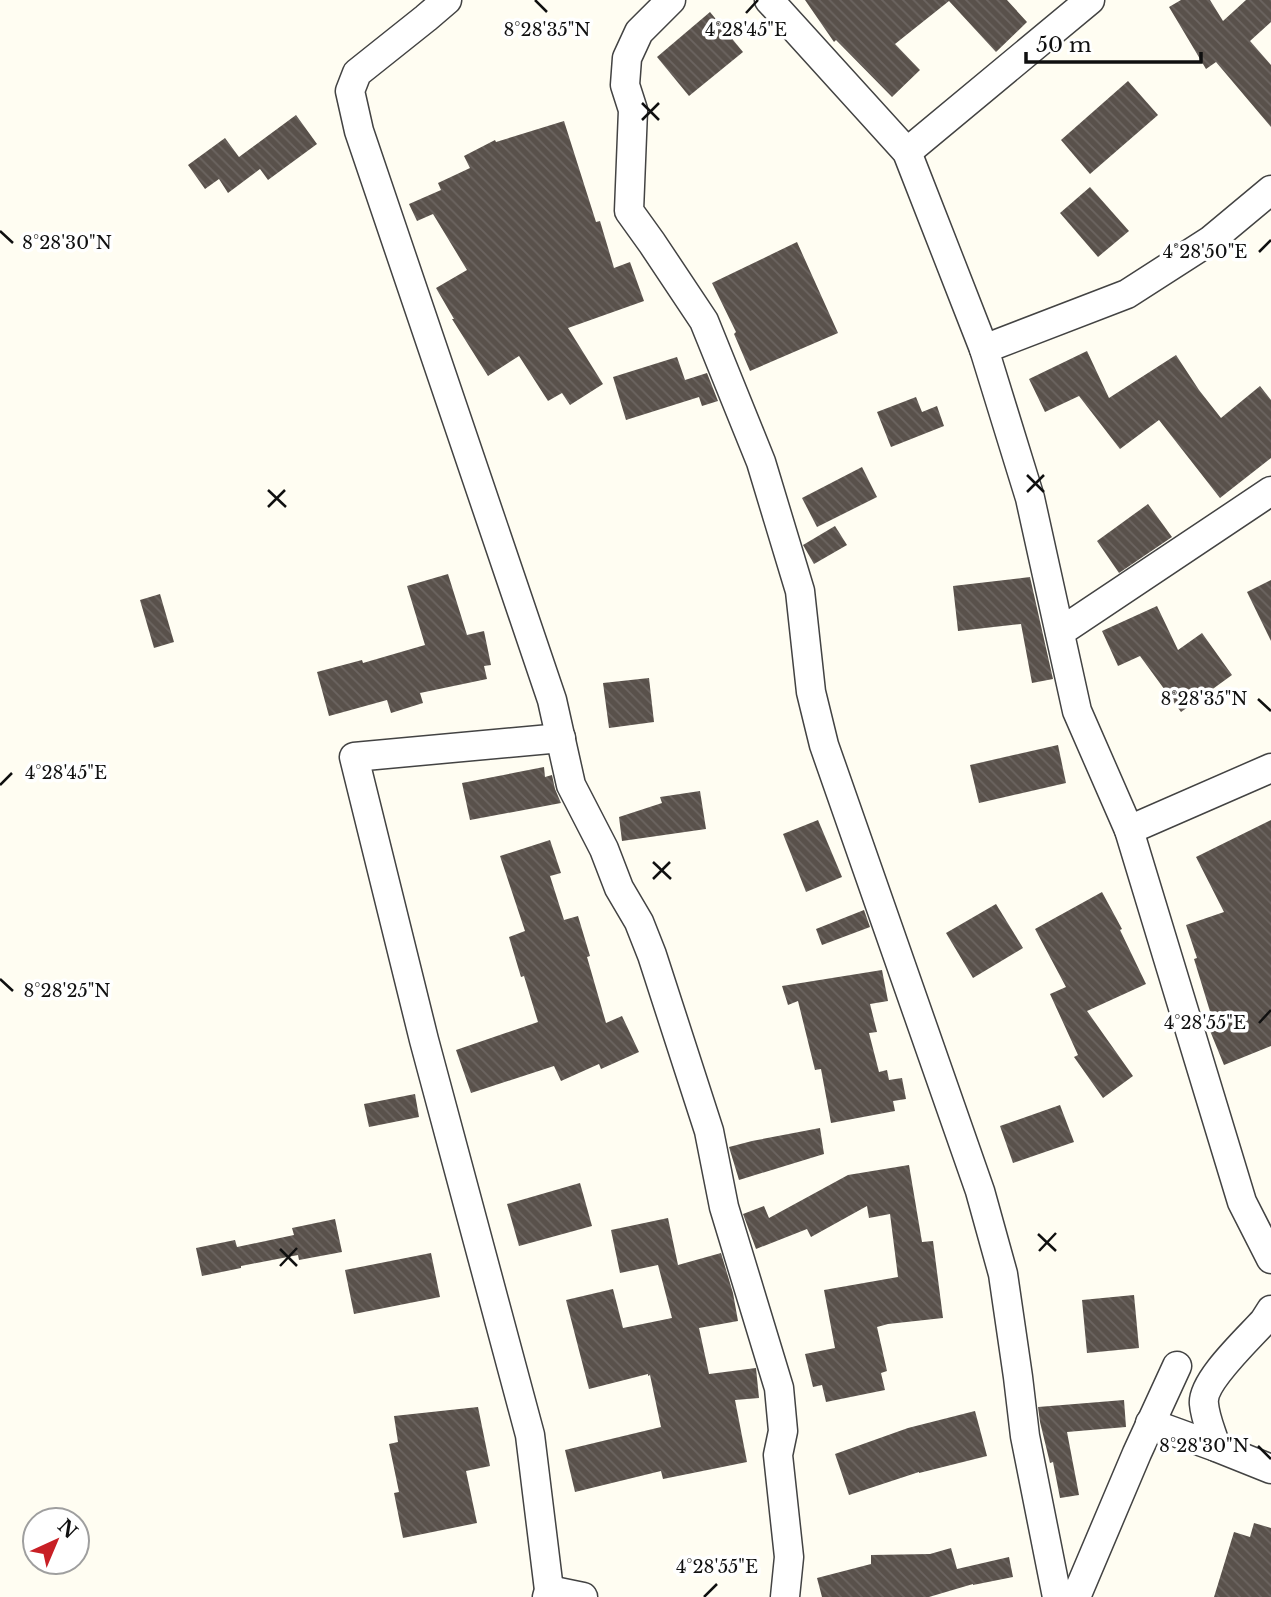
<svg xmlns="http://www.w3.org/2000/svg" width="1271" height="1597" viewBox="0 0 1271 1597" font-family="'Libre Baskerville',serif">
	<defs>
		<pattern id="building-back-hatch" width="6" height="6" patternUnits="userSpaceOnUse" patternTransform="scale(1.75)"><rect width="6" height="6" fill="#59514b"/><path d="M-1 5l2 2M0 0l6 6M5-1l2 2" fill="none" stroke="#6c6561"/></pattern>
	</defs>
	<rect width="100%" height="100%" fill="#fffdf2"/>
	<g fill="url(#building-back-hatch)">
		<path d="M805 0H1007L1027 22 996 52 949 1 895 44 920 70 892 97 836 40 834 42Z"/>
		<path d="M1181 0H1210L1223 21 1246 0H1271V22L1250 41 1271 65V127L1216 62 1206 69 1169 7Z"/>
		<path d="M710 12 743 52 689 96 657 57Z"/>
		<path d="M1128 81 1158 115 1090 174 1061 140Z"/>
		<path d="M296 115 317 144 268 180 260 169 228 193 219 179 205 189 188 165 225 138 239 157Z"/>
		<path d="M564 121 596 222 600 221 614 268 630 262 644 301 568 328 603 384 570 405 562 393 548 401 519 356 488 376 452 319H454L436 288 467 270 433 214 417 221 409 204 441 190 438 183 470 168 464 156 495 140 496 142Z"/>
		<path d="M1090 187 1129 231 1098 257 1060 213Z"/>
		<path d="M797 242 838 333 750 371 734 334 736 332 712 283Z"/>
		<path d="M1087 351 1109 398 1176 355 1199 390 1221 418 1260 386 1271 400V458L1220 498 1159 420 1120 449 1079 396 1045 412 1029 379Z"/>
		<path d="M677 357 685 380 707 373 718 401 702 406 699 397 626 420 613 377Z"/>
		<path d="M916 397 922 412 937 406 944 426 891 447 877 412Z"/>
		<path d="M862 467 877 497 817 527 802 498Z"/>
		<path d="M1148 504 1172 537 1119 573 1097 541Z"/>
		<path d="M835 526 847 545 814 564 803 545Z"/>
		<path d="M448 574 467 635 484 631 491 665 484 666 487 679 420 693 423 703 391 713 387 700 329 716 317 672 362 660 363 663 425 645 407 586Z"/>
		<path d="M1030 577 1053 679 1032 683 1021 624 958 631 953 586Z"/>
		<path d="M1271 580V641L1247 592Z"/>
		<path d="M160 594 174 642 154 648 140 600Z"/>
		<path d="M1157 606 1178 650 1202 633 1232 675 1181 712 1140 656 1118 666 1102 631Z"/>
		<path d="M649 678 654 722 609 728 603 683Z"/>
		<path d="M1058 745 1066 783 979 803 970 765Z"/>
		<path d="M544 767 545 777 552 775 555 789 561 803 470 820 462 783Z"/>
		<path d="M700 791 706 829 622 841 619 817 662 803 660 797Z"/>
		<path d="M818 820 842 877 806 892 783 834Z"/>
		<path d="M1271 820V1046L1224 1065 1206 1021 1212 1018 1194 959 1197 958 1186 925 1224 912 1196 857Z"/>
		<path d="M550 840 561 873 550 876 564 920 578 916 590 956 587 957 606 1023 622 1016 639 1052 601 1069 599 1064 561 1081 554 1066 471 1093 456 1050 538 1022 524 976 521 977 509 937 525 931 500 856Z"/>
		<path d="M1102 892 1122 929 1120 930 1146 984 1087 1011 1133 1076 1103 1098 1074 1057 1078 1055 1050 994 1066 987 1035 929Z"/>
		<path d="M996 904 1023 948 973 978 946 933Z"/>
		<path d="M864 910 870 927 822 945 816 929Z"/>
		<path d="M882 970 888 1001 870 1004 877 1032 869 1033 879 1072 887 1070 889 1080 902 1078 906 1099 893 1101 895 1111 831 1123 821 1069 815 1070 798 1001 788 1005 782 986Z"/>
		<path d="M415 1094 419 1117 369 1127 364 1104Z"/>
		<path d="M1060 1105 1074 1142 1013 1163 1000 1126Z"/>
		<path d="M820 1128 824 1154 739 1180 729 1147 752 1141Z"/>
		<path d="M909 1165 922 1242 933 1241 943 1318 888 1324 877 1327 887 1371 881 1373 885 1390 826 1402 822 1385 813 1387 805 1354 835 1348 824 1290 898 1277 890 1214 869 1218 867 1206 811 1237 807 1229 756 1249 743 1214 764 1206 769 1218 848 1175Z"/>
		<path d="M580 1183 592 1226 519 1246 507 1204Z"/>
		<path d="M668 1218 678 1265 721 1253 733 1293 738 1321 699 1328 709 1374 756 1368 759 1398 735 1400 747 1462 663 1479 661 1471 575 1492 565 1450 661 1427 650 1375 648 1376V1374L589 1389 566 1300 613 1289 623 1328 672 1318 658 1265 620 1273 611 1230Z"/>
		<path d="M335 1219 342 1252 299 1260 298 1255 241 1266V1268L202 1276 196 1248 235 1240 237 1247 294 1235 292 1228Z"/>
		<path d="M431 1253 440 1297 354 1314 345 1270Z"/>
		<path d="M1134 1295 1139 1348 1087 1353 1082 1300Z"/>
		<path d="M1124 1400 1126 1427 1067 1432 1079 1495 1060 1498 1053 1462 1050 1463 1040 1422 1038 1407Z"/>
		<path d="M478 1407 490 1466 466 1471 477 1523 403 1538 394 1493 399 1492 389 1444 398 1442 394 1416Z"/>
		<path d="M975 1411 987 1456 919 1473V1472L849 1495 835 1454 908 1428Z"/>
		<path d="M1254 1523 1271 1528V1597H1214L1234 1532 1250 1537Z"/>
		<path d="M951 1548 957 1569 1009 1557 1013 1577 973 1585V1584L929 1597H822L817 1578 871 1564V1555L930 1554Z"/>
	</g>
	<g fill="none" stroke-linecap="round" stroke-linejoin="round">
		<g stroke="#434343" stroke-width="31">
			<g id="street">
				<path d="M447 0 426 18 357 73 350 91 359 131 552 700 571 785 604 849 619 888 639 922 652 955 709 1131 724 1207 779 1388 783 1431 778 1455 789 1557 785 1597"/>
				<path d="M671 0 639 32 627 58 625 85 633 110 629 211 652 243 704 321 761 462 800 591 811 692 824 745 980 1191 1003 1274 1018 1377 1025 1436 1057 1597"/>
				<path d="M769 0 907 152 984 349"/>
				<path d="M907 152 1090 0"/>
				<path d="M1271 190 1211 240 1127 294 984 349 1030 498 1077 711 1129 830 1242 1202 1271 1259"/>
				<path d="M1060 632 1271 491"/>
				<path d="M1129 830 1271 768"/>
				<path d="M1150 1423 1216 1447 1271 1469"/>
				<path d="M1216 1447C1212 1433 1205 1418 1204 1404 1201 1382 1249 1338 1264 1321L1271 1310"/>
				<path d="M549 1590 583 1597"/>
				<path d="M547 1597 549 1590 530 1435 424 1040 354 757 561 738"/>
				<path d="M1076 1597 1137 1453 1177 1366"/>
			</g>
		</g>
		<use href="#street" stroke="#fff" stroke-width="28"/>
	</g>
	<path fill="none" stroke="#101010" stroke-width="2.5" d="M535 0 547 12M746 13 758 0M642 103 659 120M642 120 659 103M0 231 13 243M1259 252 1271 240M1027 475 1044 492M268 490 286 507M1027 492 1044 475M268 507 285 490M1258 699 1271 711M0 785 12 773M653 862 671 879M653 879 670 862M0 979 13 991M1259 1023 1271 1010M1038 1234 1056 1251M280 1249 297 1266M1039 1251 1056 1233M280 1266 297 1248M1258 1446 1271 1459M704 1597 717 1584"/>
	<g font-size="18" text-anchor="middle" fill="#101010" stroke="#fff" stroke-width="7" stroke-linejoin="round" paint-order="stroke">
		<text x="547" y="36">8°28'35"N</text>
		<text x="746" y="36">4°28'45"E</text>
		<text x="67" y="249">8°28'30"N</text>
		<text x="1205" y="258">4°28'50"E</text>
		<text x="1204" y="705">8°28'35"N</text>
		<text x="66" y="779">4°28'45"E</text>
		<text x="67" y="997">8°28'25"N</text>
		<text x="1205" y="1029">4°28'55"E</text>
		<text x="1204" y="1452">8°28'30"N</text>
		<text x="717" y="1573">4°28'55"E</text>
	</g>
	<g transform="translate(56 1541) rotate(44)"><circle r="33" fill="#ffffff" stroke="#9f9f9f" stroke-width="2"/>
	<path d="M0-5L12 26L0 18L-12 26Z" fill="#c81f25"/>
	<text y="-10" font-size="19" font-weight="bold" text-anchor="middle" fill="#101010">N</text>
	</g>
	<path d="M1026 52v10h175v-10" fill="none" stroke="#101010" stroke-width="3.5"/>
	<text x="1036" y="52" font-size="21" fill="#101010" stroke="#ffffff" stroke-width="5" paint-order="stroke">50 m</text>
</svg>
